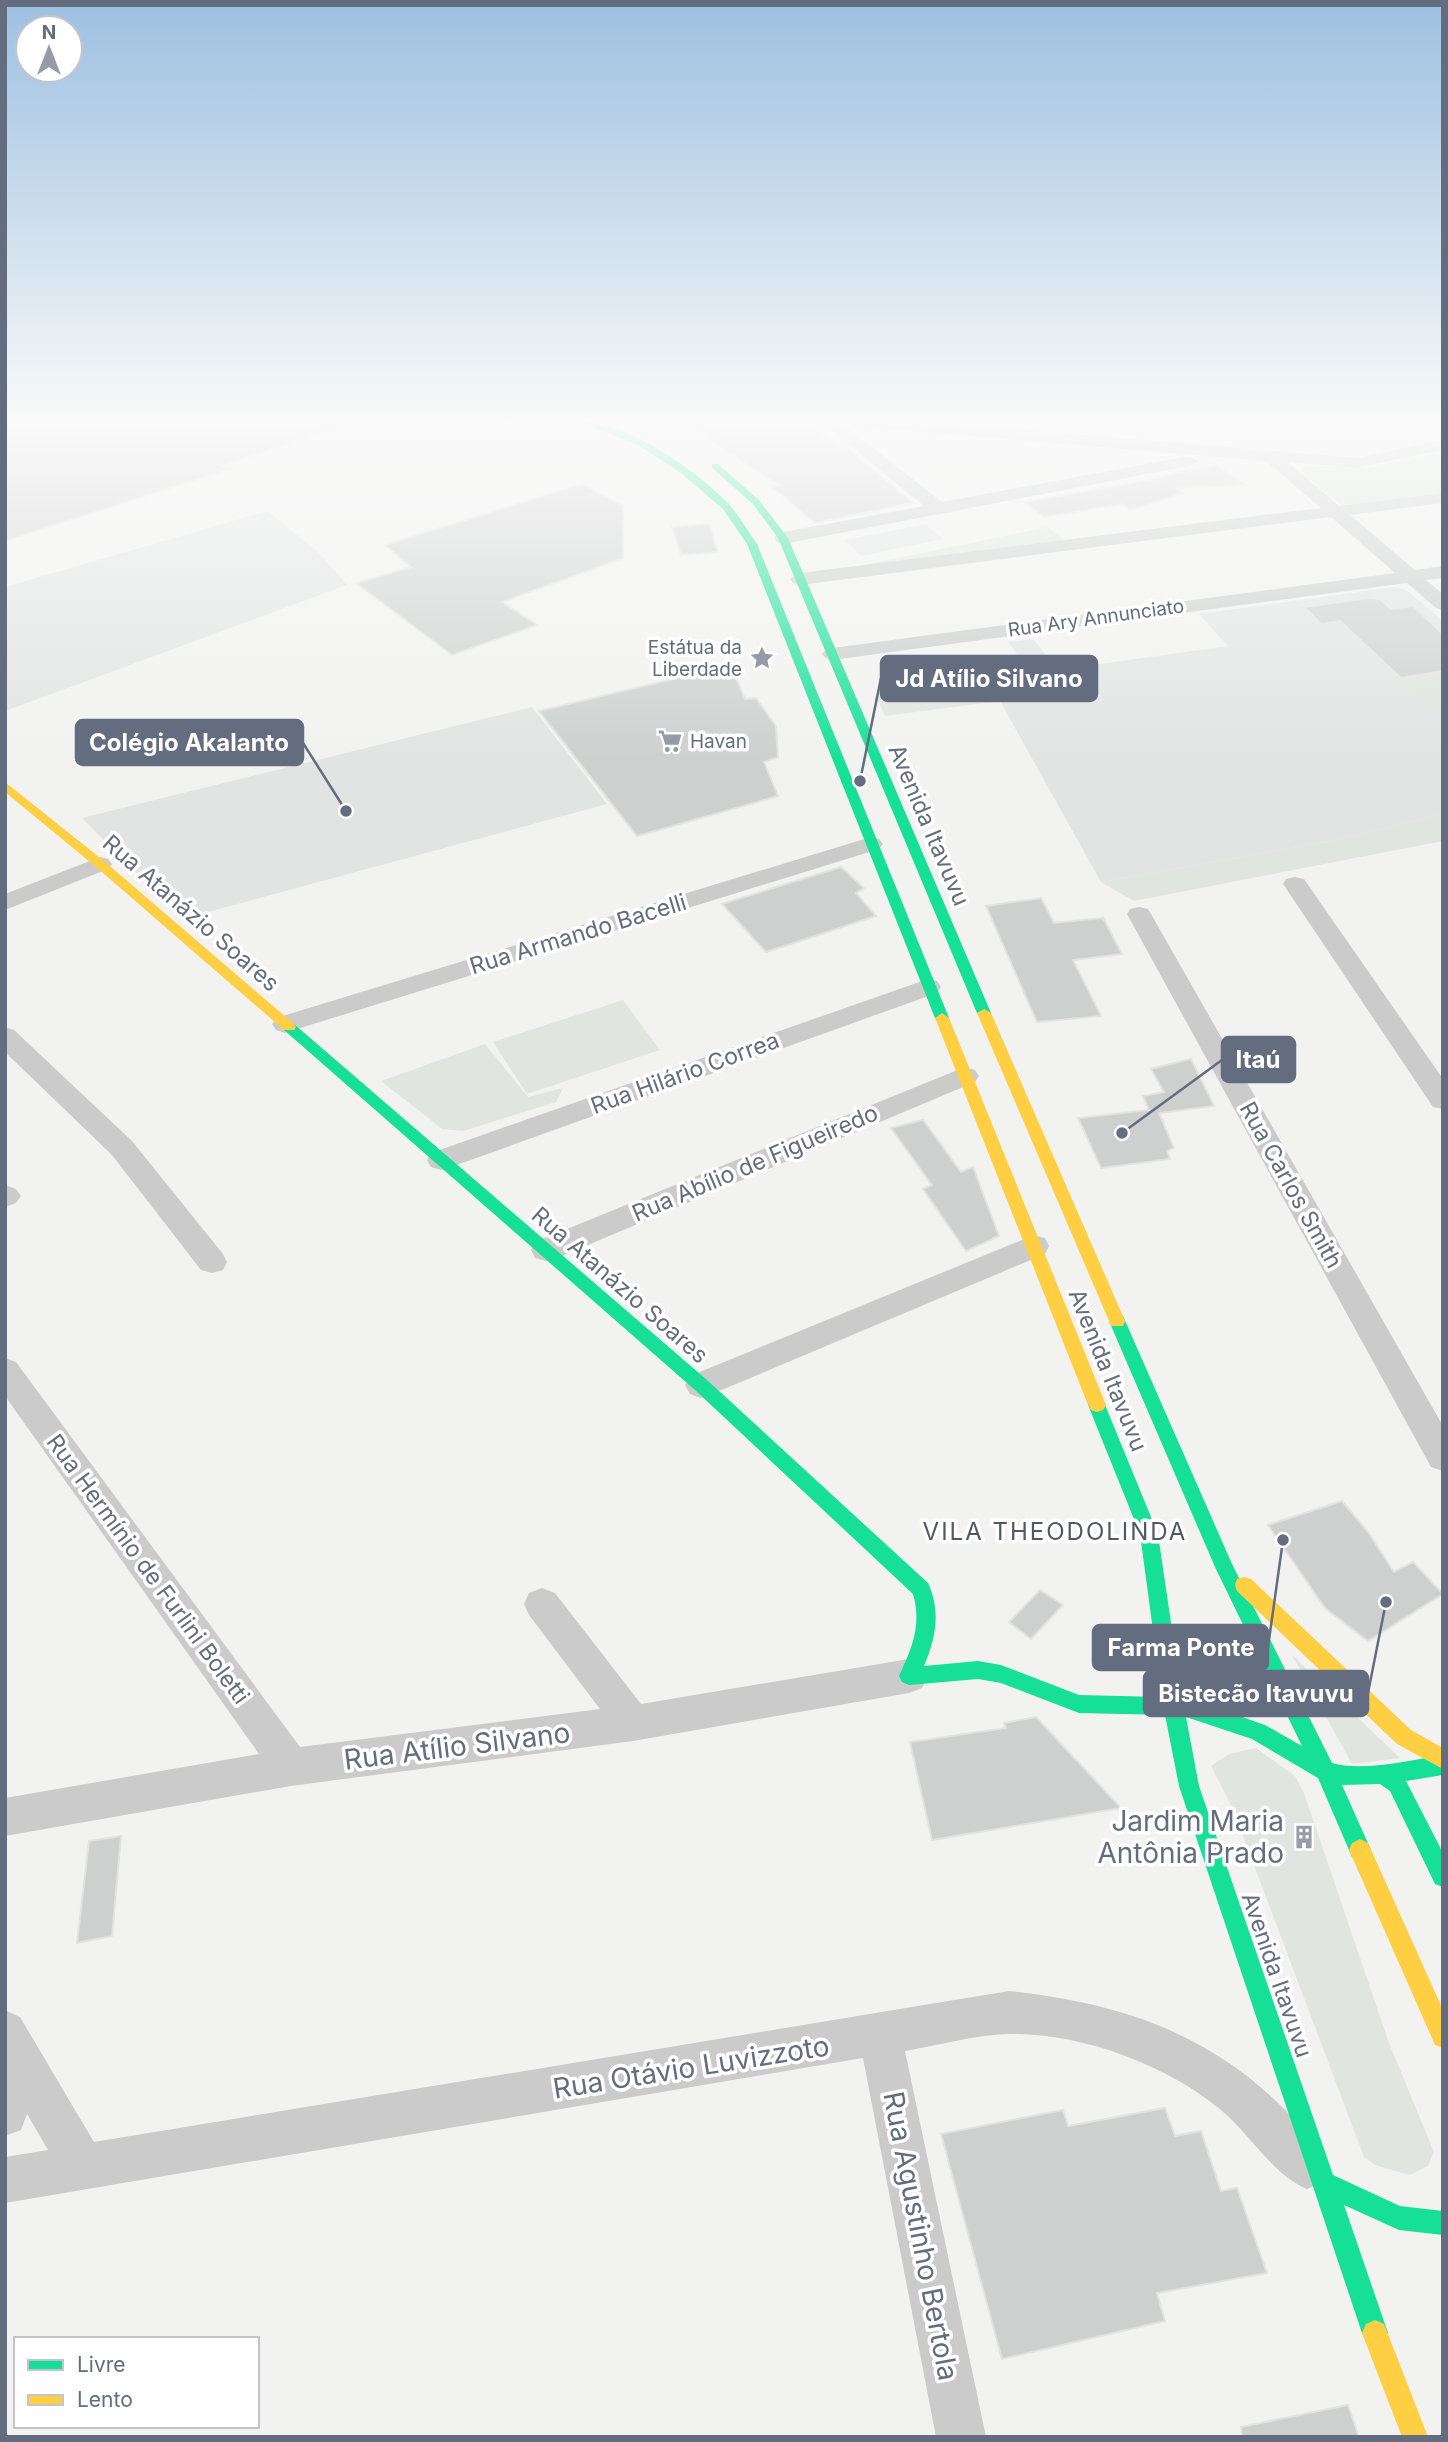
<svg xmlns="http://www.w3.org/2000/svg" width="1448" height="2442" viewBox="0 0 1448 2442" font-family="Inter,sans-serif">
	<rect width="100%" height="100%" fill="#f2f3f1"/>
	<g fill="#e2e3e3">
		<path d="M267 511 316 550 347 585 5 711V587Z"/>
		<path d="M925 524 943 539 861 556 845 540Z"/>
		<path d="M1395 587 1406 590 1443 621V672L1394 680 1443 724V814L1336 840 1101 882 1000 701 885 716 875 695 1032 673 1008 642 1033 639 1058 670 1228 646 1199 614Z"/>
		<path d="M532 707 607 804 182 919 82 818Z"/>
	</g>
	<g fill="#e0e5df">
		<path d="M1436 453 1443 460V494L1341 505 1299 470 1305 466 1363 468Z"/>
		<path d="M1048 527 1066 542 821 574Z"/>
		<path d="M1443 672V724L1394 680Z"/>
		<path d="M1443 814V841L1134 901 1101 882 1336 840Z"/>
		<path d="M623 1000 660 1050 527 1094 493 1042Z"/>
		<path d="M485 1044 528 1097 563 1088 556 1102 463 1131 442 1129 381 1081Z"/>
		<path d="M1292 1655 1400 1758 1352 1764Z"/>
		<path d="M1256 1748 1295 1776 1304 1793 1389 2043 1434 2152 1428 2166 1410 2175 1375 2165 1364 2157 1232 1807 1211 1766 1229 1754Z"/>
	</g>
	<g fill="#cecfcf" stroke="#e2e2e1" stroke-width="2">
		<path d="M5 422H340L341 426 222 466 229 469 5 541Z"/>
		<path d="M684 422H800L851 451 913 503 815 523 771 486 778 485 707 438 712 437Z"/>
		<path d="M1216 466 1246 485 1176 488 1183 493 1130 510 1122 504 1044 517 1024 502 1162 478V476Z"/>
		<path d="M582 484 623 506V558L502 602 537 625 452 655 356 583 411 567 385 545Z"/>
		<path d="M709 524 718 552 681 555 672 527Z"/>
		<path d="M1368 598 1380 599 1391 609 1413 606 1443 634V671L1401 678 1340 621 1321 624 1304 607Z"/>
		<path d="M731 665 745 699 756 698 776 726 778 757 764 762 778 796 637 836 539 711Z"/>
		<path d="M841 867 864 888 856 893 876 916 766 952 722 904Z"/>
		<path d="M1041 898 1054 923 1103 918 1122 954 1073 960 1101 1016 1037 1022 986 906Z"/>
		<path d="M1191 1059 1214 1106 1159 1113 1174 1148 1167 1151 1170 1159 1101 1168 1078 1118 1149 1110 1143 1096 1164 1092 1151 1069Z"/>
		<path d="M923 1120 961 1172 973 1167 999 1236 966 1251 923 1189 932 1185 891 1128Z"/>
		<path d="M1342 1501 1368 1532 1394 1572 1413 1562 1443 1594 1368 1641 1325 1608 1268 1525Z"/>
		<path d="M1040 1590 1063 1605 1031 1639 1009 1622Z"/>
		<path d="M1036 1717 1121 1808 932 1840 910 1742 1006 1728 1004 1723Z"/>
		<path d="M121 1836 112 1936 77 1943 89 1841Z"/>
		<path d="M1165 2108 1175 2136 1201 2131 1221 2191 1237 2188 1267 2273 1157 2293 1165 2321 1002 2359 941 2134 1063 2110 1068 2126Z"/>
		<path d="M1348 2405 1359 2437H1242L1241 2427Z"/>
	</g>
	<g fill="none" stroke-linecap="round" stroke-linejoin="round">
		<g fill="#cbcbcc" fill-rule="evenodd">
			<path d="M821 422H840L942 502 1189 456 1198 461 1189 466 783 544 777 542 774 538 777 534 783 532 924 506Z"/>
			<path d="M856 422H929L1357 458 1443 440V450L1357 468 1288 462 1339 506 1443 493V503L1350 515 1415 570 1443 566V578L1426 580 1443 594V610L1436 608 1407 583 832 660 825 658 822 654 825 650 832 648 1395 573 1331 517 800 585 793 583 790 579 800 573 1321 508 1266 461 864 427Z"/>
			<path d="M871 837 879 839 883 844 879 849 294 1030 285 1033 276 1030 272 1024 276 1018Z"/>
			<path d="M100 857 108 859 112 864 108 869 5 910V894Z"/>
			<path d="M1295 877 1304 879 1443 1079V1109L1433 1107 1283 884 1286 879Z"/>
			<path d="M1139 907 1148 909 1151 914 1443 1426V1471L1431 1467 1127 914 1130 909Z"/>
			<path d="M928 979 937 981 941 987 937 993 451 1167 441 1170 431 1167 427 1160 431 1153Z"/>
			<path d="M5 1027 14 1030 132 1141 223 1254 227 1262 223 1270 212 1273 201 1270 112 1155 5 1052Z"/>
			<path d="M965 1067 975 1070 979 1076 975 1082 557 1258 546 1261 535 1258 531 1250 535 1242Z"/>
			<path d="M5 1185 16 1189 21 1196 16 1203 5 1207Z"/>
			<path d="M1034 1235 1045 1238 1049 1246 1045 1254 712 1394 701 1398 690 1394 685 1385 690 1376Z"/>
			<path d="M5 1358 16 1362 300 1747 600 1709 529 1615 524 1604 529 1593 542 1588 555 1593 641 1704 909 1659 922 1664 928 1676 922 1688 909 1693 633 1741 291 1786 5 1836V1798L259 1754 5 1396Z"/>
			<path d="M1009 1991C1120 2003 1212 2033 1291 2116 1306 2132 1321 2146 1330 2166L1323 2182 1307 2189C1272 2174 1251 2135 1221 2110 1167 2065 1082 2033 1010 2034 979 2034 936 2046 905 2051L986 2437H936L863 2058 5 2203V2157L48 2150 27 2114 21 2130 5 2136V2010L20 2017 94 2142Z"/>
		</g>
		<g fill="#16e098" fill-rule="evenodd">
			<path d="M580 422C629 422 695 470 729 504 739 516 748 531 757 544L949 1018 947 1021H937L935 1018 747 544 723 509 681 473 638 445Z"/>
			<path d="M712 464H718L759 500 788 538 991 1013 989 1016 984 1017 977 1013 778 538 753 504 712 468Z"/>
			<path d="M289 1022 294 1024 707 1380 928 1583C941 1611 936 1638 924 1666L978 1661 1001 1665 1079 1695 1162 1697 1140 1534 1088 1405 1091 1400 1097 1398 1103 1400 1158 1534 1182 1698 1194 1700 1265 1725 1302 1746 1215 1567 1109 1321 1111 1316H1123L1232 1564 1332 1763C1363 1772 1411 1760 1443 1755V1775L1406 1781 1443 1853V1887L1435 1884 1390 1791 1380 1784 1342 1785 1371 1850 1368 1857 1360 1861 1352 1857 1318 1778 1252 1739 1186 1717 1199 1786 1333 2175 1400 2206 1443 2211V2235L1399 2230 1344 2205 1388 2333 1384 2342 1375 2346 1366 2342 1362 2333 1179 1786 1165 1715 1079 1713 1001 1683 978 1679 909 1685 902 1682 899 1676C912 1648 922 1625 913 1594L695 1390 284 1030 282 1027 284 1024Z"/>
		</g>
		<g fill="#ffcf43" fill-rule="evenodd">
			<path d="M5 782 104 861 294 1024 296 1027 294 1030H284L96 867 5 792Z"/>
			<path d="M984 1009 991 1013 1125 1321 1123 1326H1111L1109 1321 977 1013Z"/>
			<path d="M942 1013 949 1018 1106 1405 1103 1410 1097 1412 1091 1410 1088 1405 935 1018Z"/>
			<path d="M1244 1577 1251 1579 1411 1730 1443 1748V1769L1397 1744 1237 1591 1235 1585 1237 1579Z"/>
			<path d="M1360 1839 1368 1843 1443 2010V2048L1435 2045 1349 1850 1352 1843Z"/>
			<path d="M1375 2320 1384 2324 1428 2437H1402L1362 2333 1366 2324Z"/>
		</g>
	</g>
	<linearGradient id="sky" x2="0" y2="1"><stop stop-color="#9dc0e1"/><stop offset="0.55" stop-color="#f9faf9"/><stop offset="1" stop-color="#f9faf9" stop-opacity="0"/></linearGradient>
	<rect width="1448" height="764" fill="url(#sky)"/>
	<defs>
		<g id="sight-bare" transform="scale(1.89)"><path d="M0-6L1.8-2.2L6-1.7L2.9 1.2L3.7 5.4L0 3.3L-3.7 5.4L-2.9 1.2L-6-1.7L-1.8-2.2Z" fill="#969ba7" stroke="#fff" stroke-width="2.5" paint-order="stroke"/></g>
		<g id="supermarket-bare" transform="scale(1.89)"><path d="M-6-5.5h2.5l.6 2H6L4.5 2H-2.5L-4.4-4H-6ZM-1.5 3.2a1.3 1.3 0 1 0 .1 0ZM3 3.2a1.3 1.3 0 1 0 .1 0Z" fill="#969ba7" stroke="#fff" stroke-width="2.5" paint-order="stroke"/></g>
		<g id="building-bare" transform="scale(1.89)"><path d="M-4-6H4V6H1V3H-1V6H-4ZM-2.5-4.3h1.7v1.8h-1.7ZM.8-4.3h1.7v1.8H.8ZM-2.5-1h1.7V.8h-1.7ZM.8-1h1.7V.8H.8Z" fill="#969ba7" stroke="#fff" stroke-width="2.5" paint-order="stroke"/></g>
	</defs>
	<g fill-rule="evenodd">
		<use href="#sight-bare" x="762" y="658"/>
		<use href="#supermarket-bare" x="670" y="741"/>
		<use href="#building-bare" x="1304" y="1837"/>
	</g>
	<g text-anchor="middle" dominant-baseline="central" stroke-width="7" stroke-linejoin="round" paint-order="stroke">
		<g font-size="19" fill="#646c7f" stroke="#fff">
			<text transform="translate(1096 618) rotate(-8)">Rua Ary Annunciato</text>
		</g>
		<g font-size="19" fill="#646c7f" stroke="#fff" text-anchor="end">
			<text x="742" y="647">Estátua da<tspan x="742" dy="22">Liberdade</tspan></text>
			<text x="690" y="741" text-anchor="start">Havan</text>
		</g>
		<g font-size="23" fill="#646c7f" stroke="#fff">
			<text transform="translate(929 825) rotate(67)">Avenida Itavuvu</text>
			<text transform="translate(191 913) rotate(41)">Rua Atanázio Soares</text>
			<text transform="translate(578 934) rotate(-17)">Rua Armando Bacelli</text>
			<text transform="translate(685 1073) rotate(-20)">Rua Hilário Correa</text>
			<text transform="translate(755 1163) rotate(-23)">Rua Abílio de Figueiredo</text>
			<text transform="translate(1291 1185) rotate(61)">Rua Carlos Smith</text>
			<text transform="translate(620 1285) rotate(41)">Rua Atanázio Soares</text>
			<text transform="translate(1108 1370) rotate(68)">Avenida Itavuvu</text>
			<text transform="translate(148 1569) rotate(54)">Rua Hermínio de Furlini Boletti</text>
			<text transform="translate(1277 1975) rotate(71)">Avenida Itavuvu</text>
		</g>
		<g font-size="24" letter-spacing="2" fill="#525765" stroke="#fff">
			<text x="1055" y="1531">VILA THEODOLINDA</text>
		</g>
		<g font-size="28" fill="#646c7f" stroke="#fff">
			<text transform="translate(457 1746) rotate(-7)">Rua Atílio Silvano</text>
			<text transform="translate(691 2067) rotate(-9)">Rua Otávio Luvizzoto</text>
			<text transform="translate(921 2236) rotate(79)">Rua Agustinho Bertola</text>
		</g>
		<g font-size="28" fill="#646c7f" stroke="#fff" text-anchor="end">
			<text x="1284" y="1821">Jardim Maria<tspan x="1284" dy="32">Antônia Prado</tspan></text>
		</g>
	</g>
	<path fill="none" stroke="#646c7f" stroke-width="2.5" d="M860 781L881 678M346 811L303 743M1122 1133L1222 1060M1283 1540L1268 1647M1386 1602L1368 1693"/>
	<g fill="#646c7f" stroke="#fff" stroke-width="2.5">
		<circle cx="860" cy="781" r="7"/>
		<circle cx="346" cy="811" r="7"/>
		<circle cx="1122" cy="1133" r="7"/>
		<circle cx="1283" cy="1540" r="7"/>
		<circle cx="1386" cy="1602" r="7"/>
	</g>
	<g fill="#646c7f" stroke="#646c7f" stroke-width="2.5">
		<rect x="881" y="656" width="216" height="45" rx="7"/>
		<rect x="76" y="720" width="227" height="45" rx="7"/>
		<rect x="1222" y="1037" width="73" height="45" rx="7"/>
		<rect x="1093" y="1625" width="175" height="45" rx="7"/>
		<rect x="1144" y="1671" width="224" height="45" rx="7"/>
	</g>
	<g font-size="24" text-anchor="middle" font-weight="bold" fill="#fff">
		<text x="989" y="687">Jd Atílio Silvano</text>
		<text x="189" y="751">Colégio Akalanto</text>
		<text x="1258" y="1068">Itaú</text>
		<text x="1181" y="1656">Farma Ponte</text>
		<text x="1256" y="1702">Bistecão Itavuvu</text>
	</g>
	<rect width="1448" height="2442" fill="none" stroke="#646c7f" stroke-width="14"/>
	<rect x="14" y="2337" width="245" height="91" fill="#ffffff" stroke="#c1c4cc" stroke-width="2"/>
	<rect x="28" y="2360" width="35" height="10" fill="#16e098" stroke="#c1c4cc" stroke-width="2"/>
	<text x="77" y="2372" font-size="21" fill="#646c7f">Livre</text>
	<rect x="28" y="2395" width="35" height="10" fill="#ffcf43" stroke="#c1c4cc" stroke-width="2"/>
	<text x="77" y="2407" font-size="21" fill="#646c7f">Lento</text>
	<g transform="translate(49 49)"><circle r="33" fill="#ffffff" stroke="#c1c4cc" stroke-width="2"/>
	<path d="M0-5L12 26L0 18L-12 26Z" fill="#969ba7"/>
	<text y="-10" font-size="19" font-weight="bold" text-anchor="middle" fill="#646c7f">N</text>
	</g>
</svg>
